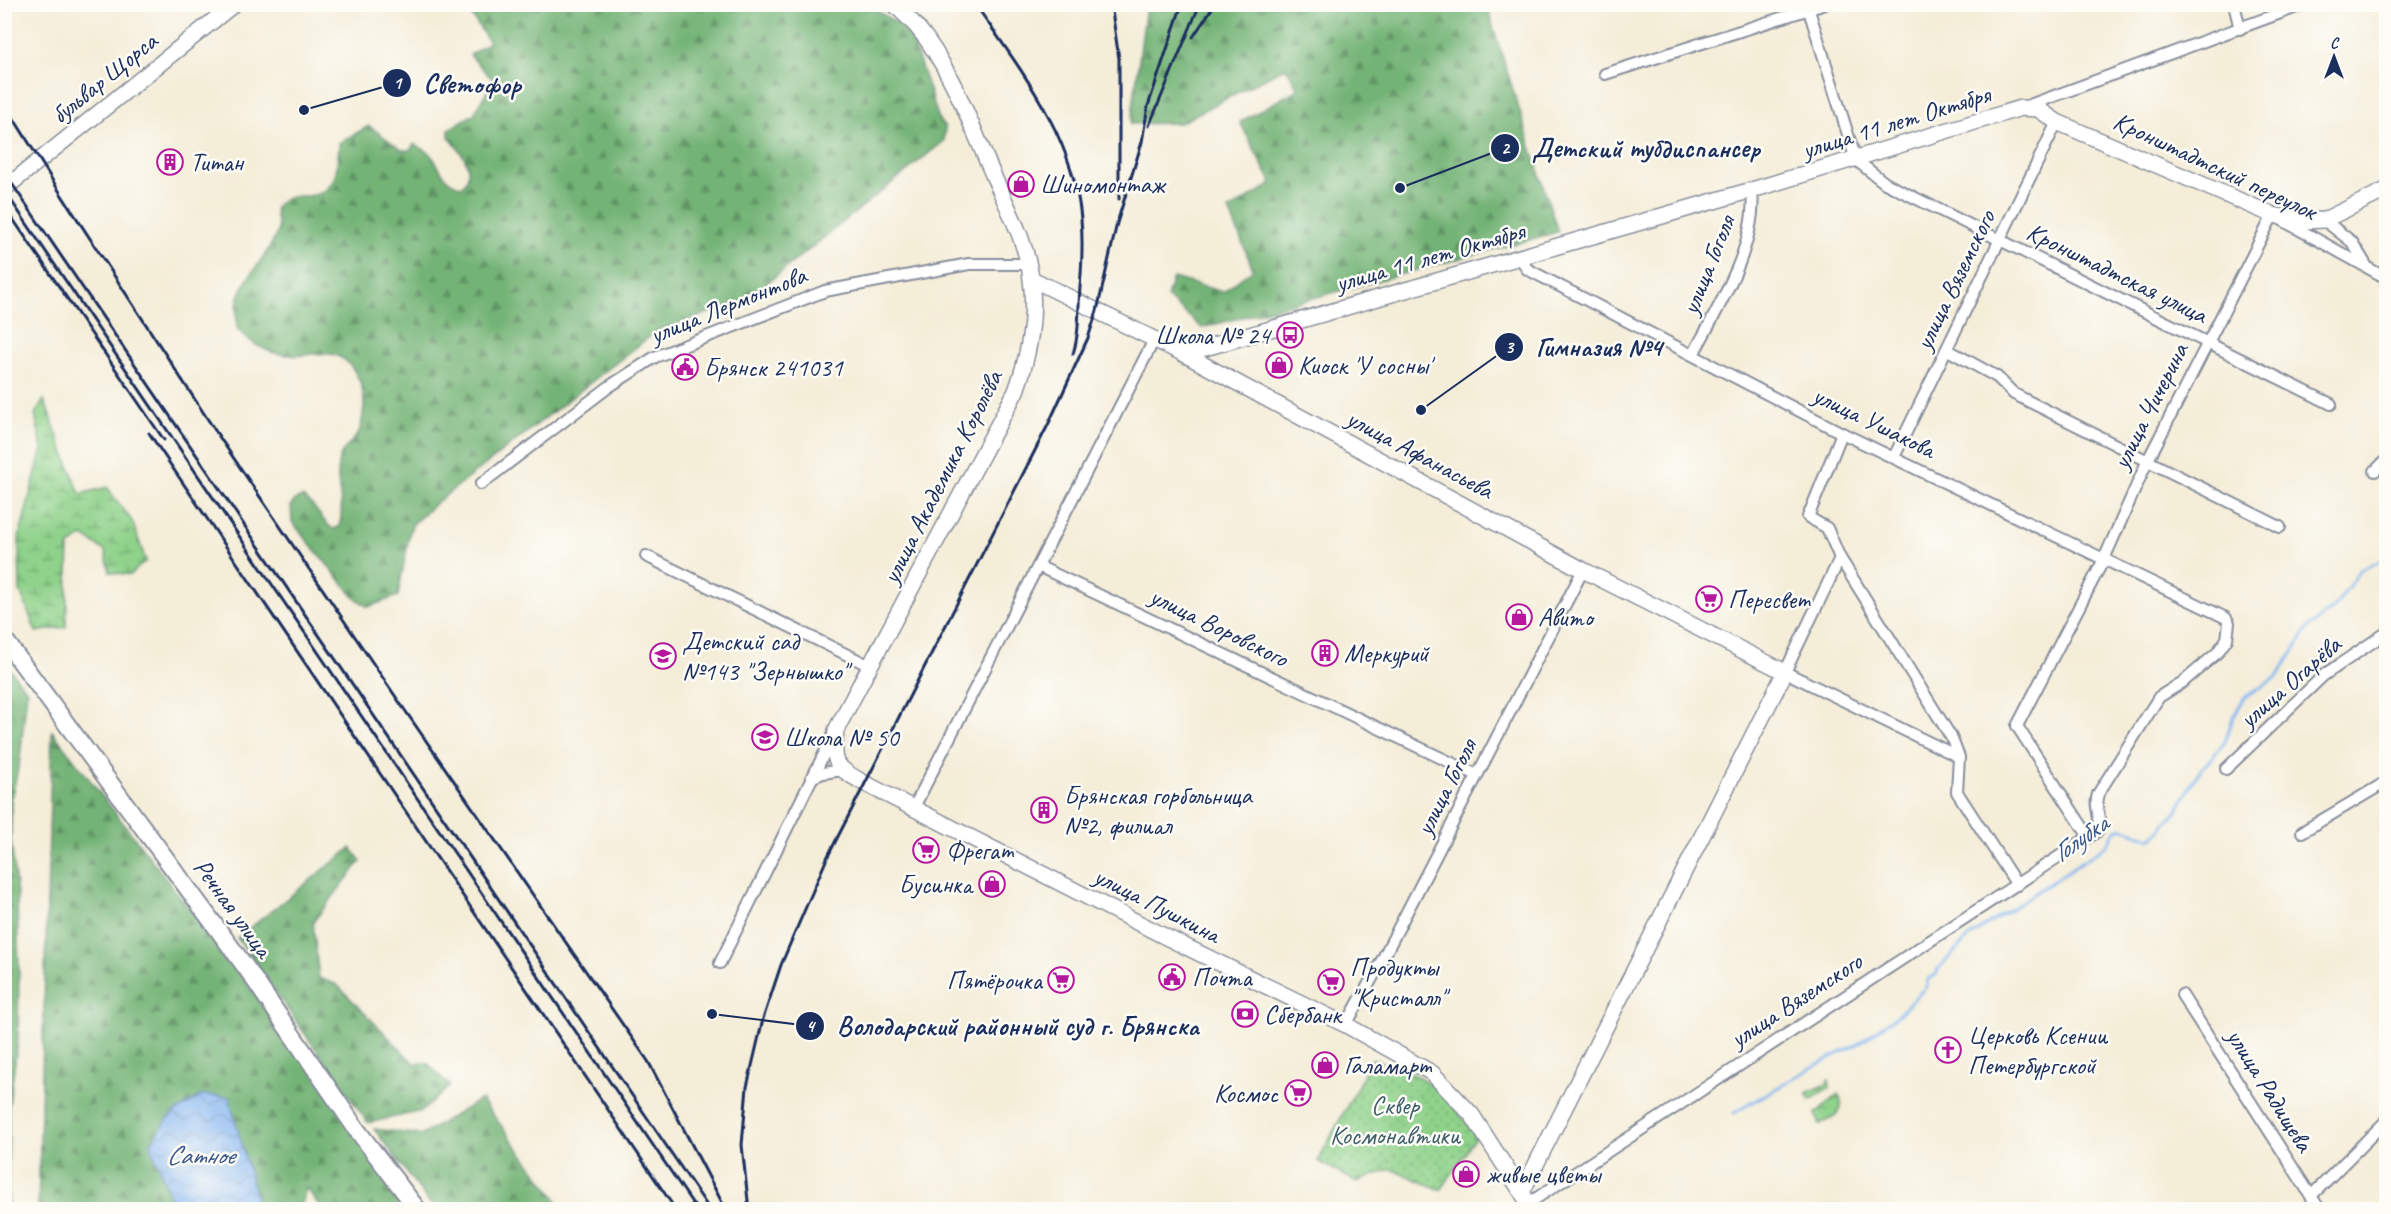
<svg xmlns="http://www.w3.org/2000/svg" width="2391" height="1214" viewBox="0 0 2391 1214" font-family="Caveat,sans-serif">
	<defs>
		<pattern id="grass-dots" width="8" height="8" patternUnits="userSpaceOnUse" patternTransform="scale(1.5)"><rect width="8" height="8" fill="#8fd28a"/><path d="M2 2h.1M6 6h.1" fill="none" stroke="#74ab74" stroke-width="1.8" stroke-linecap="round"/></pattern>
		<pattern id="forest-firs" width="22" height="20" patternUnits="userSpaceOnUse" patternTransform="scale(1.5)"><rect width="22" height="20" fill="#73b476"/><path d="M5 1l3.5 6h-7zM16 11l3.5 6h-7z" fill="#5e9364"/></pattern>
		<pattern id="wetland-marsh" width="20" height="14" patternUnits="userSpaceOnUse" patternTransform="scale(1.5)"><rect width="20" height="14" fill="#8fd28a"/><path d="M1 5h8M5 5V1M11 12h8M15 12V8" fill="none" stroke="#74ab74"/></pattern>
		<pattern id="water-waves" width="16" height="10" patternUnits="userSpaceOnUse" patternTransform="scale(1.5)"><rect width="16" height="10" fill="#85b6f1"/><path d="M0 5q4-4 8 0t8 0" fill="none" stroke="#6c94c6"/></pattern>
	</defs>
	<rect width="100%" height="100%" fill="#fdfcf7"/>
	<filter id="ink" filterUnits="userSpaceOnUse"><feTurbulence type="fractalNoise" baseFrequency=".0167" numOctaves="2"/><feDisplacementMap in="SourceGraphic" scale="12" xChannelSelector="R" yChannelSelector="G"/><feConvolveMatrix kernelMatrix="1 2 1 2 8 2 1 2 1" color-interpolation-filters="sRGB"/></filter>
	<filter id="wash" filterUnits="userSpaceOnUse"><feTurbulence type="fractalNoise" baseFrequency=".008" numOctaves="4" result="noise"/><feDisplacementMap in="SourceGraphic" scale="24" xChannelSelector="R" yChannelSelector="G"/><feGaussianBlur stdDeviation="1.35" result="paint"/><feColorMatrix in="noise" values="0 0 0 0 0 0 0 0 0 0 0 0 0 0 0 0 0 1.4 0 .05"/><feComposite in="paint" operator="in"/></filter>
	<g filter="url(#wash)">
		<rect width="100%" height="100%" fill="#f4edd8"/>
		<path fill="url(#grass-dots)" stroke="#558074" stroke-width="1.5" d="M1372 1059C1387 1064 1403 1069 1417 1076 1434 1084 1468 1120 1476 1137L1441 1190 1391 1169 1356 1182 1318 1161Z"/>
		<g fill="url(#forest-firs)" stroke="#47726a" stroke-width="1.5">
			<path d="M465 5H868L897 23 911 37 940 122 945 127 944 141 746 300 657 331 436 503 413 524 410 531 398 596 368 607 354 597 292 522 291 506 295 500 302 497C316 504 320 520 333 529L339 527C346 506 335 485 338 464 339 451 351 444 358 434 362 427 363 415 364 407 365 386 353 357 330 354 316 352 302 357 288 355 268 354 249 343 237 328 237 321 236 312 237 305 241 279 267 258 277 233 281 224 270 211 279 203 286 196 296 196 305 196 337 196 338 168 339 143L369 126 402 150H410L414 144C418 147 424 149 428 152 441 164 441 183 462 186 478 171 460 150 449 137V129L474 114 493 80 470 55 489 42Z"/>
			<path d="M1146 5H1496L1489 14 1558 232 1202 328 1167 297 1173 278 1223 292 1253 269 1229 210 1272 184 1240 122 1298 89 1286 67 1180 123 1131 124Z"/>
			<path d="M5 663 27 691 20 760 11 800V841L17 895 19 974 18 1041 9 1104 8 1210 4 1209Z"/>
			<path d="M52 731 239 973 414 1209H322L306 1188 301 1209H259L241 1144 171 1115 150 1144 175 1209 38 1210Z"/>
			<path d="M351 848 361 861 313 922 319 978 337 985 414 1063H427L450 1086 422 1111 368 1123 237 938Z"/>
			<path d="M481 1099 553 1194 562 1209H434L374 1129 422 1135Z"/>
		</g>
		<g fill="url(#wetland-marsh)" stroke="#558074" stroke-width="1.5">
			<path d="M44 400 80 494 107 487 132 521 146 561 130 575 110 572 105 551 83 536 69 546 66 627 36 632 20 591 19 538 42 449 35 414Z"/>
			<path d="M1829 1080 1830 1088 1810 1100 1806 1093 1825 1085Z"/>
			<path d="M1838 1094C1848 1111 1834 1117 1820 1124L1815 1114Z"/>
		</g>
		<path fill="url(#water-waves)" stroke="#5072a8" stroke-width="1.5" d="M202 1095 229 1097 259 1209H175L150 1144 171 1115Z"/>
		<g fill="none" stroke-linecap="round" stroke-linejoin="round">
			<path stroke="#85b6f1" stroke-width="3" d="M1734 1113 1820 1063 1860 1043 1898 1015 1926 987 1928 979 1936 975 1938 969 1969 937 2107 845 2115 831 2122 828 2152 839 2177 811 2196 776 2225 742 2233 718 2244 698 2277 677 2309 627 2334 608 2359 571 2386 558"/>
		</g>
	</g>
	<g filter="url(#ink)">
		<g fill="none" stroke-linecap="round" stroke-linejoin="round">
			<g stroke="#888e9b" stroke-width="14">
				<g id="street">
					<path d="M1807 4 1856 160 1885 183 2331 404"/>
					<path d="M2234 4 2240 29"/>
					<path d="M1605 74 1825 4"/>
					<path d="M2027 106 2305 4"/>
					<path d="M2324 220 2352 242 2366 265"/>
					<path d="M1520 257 1527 269 1842 433 2226 618 2229 623 2227 639 2217 653 2183 682 2159 697 2098 794C2093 807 2103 819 2098 831L1529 1203"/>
					<path d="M1948 350 1997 377 2014 394 2280 527"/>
					<path d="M1693 355C1718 307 1758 245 1752 190"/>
					<path d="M1894 457 2057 122"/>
					<path d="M2375 471 2386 460"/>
					<path d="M481 484 610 386 655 357 825 291 969 264H1029"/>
					<path d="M646 556 870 666"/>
					<path d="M1840 558 1827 528 1808 517 1842 433"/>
					<path d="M1038 566 1477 775"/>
					<path d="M1959 757 1951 737 1840 558 1785 672 1959 757 1957 792 2017 885"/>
					<path d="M2226 769 2324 675 2386 633"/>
					<path d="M811 778 823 773 842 770"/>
					<path d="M913 809 1154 340"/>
					<path d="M2302 832 2386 782"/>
					<path d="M2089 837 2017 726 2104 559 2147 462 2273 215 2386 278"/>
					<path d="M720 963 833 736"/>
					<path d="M2182 995 2320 1210"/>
					<path d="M1346 1025 1381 962 1583 570"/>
					<path d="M2311 1196 2386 1121"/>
				</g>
			</g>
			<g stroke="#888e9b" stroke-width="18">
				<g id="secondary">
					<path d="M894 4C902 12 910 19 917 27 950 65 973 130 994 177 1008 209 1027 243 1031 279 1036 317 1029 355 1016 391L836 730C833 765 834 766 864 783L1166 937 1346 1025 1432 1073 1472 1115 1533 1210"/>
					<path d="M4 189 234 4"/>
					<path d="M1032 279 1184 354 1583 570 1785 672 1522 1192"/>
					<path d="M1184 354 1752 190 2021 108 2038 109 2057 122 2273 215 2303 221 2324 220 2386 190"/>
				</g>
			</g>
			<g stroke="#888e9b" stroke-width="20">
				<path id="primary" d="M4 639 247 969 357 1130 418 1210"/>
			</g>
			<use href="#street" stroke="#fff" stroke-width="10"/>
			<use href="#secondary" stroke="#fff" stroke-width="15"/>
			<use href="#primary" stroke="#fff" stroke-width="16"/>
			<g stroke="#1b2f5e" stroke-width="3">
				<path d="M975 4C1020 69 1074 137 1081 219 1083 241 1082 264 1080 287 1078 310 1080 332 1073 354"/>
				<path d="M1111 4 1119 59V199"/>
				<path d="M1193 37 1215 4"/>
				<path d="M4 103 61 194 218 435 402 706 648 1061 726 1210"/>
				<path d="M1149 126 1200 4"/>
				<path d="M4 172 710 1210"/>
				<path d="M4 190 697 1210"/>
				<path d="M4 206 164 440"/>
				<path d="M149 433 676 1210"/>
				<path d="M749 1210 742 1145 747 1087 763 1019 781 965 827 858 1048 425 1088 338 1097 311 1117 223 1142 142 1148 106 1182 4"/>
			</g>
		</g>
	</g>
	<defs>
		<g id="building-ring" transform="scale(1.35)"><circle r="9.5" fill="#fdfcf7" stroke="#b5179e" stroke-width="1.5"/><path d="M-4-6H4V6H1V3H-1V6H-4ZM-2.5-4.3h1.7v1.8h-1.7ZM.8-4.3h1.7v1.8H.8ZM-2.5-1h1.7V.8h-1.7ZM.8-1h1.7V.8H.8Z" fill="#b5179e"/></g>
		<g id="shop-ring" transform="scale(1.35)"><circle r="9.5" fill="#fdfcf7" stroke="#b5179e" stroke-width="1.5"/><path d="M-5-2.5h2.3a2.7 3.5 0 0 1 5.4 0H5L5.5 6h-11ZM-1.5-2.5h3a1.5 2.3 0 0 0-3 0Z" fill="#b5179e"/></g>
		<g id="bus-ring" transform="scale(1.35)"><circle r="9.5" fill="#fdfcf7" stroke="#b5179e" stroke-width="1.5"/><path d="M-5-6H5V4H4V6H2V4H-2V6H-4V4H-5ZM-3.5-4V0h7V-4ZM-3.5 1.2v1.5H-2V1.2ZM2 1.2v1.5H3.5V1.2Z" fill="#b5179e"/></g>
		<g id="civic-ring" transform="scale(1.35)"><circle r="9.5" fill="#fdfcf7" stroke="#b5179e" stroke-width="1.5"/><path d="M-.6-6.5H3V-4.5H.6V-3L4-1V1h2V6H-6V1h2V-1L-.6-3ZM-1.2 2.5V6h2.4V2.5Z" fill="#b5179e"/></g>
		<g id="supermarket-ring" transform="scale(1.35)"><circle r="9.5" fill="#fdfcf7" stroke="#b5179e" stroke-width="1.5"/><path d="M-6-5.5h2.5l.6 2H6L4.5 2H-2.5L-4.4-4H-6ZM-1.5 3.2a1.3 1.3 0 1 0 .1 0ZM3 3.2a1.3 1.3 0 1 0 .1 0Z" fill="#b5179e"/></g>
		<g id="school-ring" transform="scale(1.35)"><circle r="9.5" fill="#fdfcf7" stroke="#b5179e" stroke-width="1.5"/><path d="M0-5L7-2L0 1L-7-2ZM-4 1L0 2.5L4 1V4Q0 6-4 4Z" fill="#b5179e"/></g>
		<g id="bank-ring" transform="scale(1.35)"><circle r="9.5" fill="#fdfcf7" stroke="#b5179e" stroke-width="1.5"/><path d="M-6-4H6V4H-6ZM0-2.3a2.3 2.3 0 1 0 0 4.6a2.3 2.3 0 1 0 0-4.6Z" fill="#b5179e"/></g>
		<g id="church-ring" transform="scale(1.35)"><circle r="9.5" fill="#fdfcf7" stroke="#b5179e" stroke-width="1.5"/><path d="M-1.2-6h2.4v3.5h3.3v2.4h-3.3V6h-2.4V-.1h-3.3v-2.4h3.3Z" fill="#b5179e"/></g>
	</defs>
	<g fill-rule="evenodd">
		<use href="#building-ring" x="170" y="162"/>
		<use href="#shop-ring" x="1021" y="184"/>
		<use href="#bus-ring" x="1290" y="335"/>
		<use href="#shop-ring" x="1279" y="365"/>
		<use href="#civic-ring" x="685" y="367"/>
		<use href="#supermarket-ring" x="1709" y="599"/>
		<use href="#shop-ring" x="1519" y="617"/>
		<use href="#building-ring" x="1325" y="653"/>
		<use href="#school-ring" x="663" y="656"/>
		<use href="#school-ring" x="765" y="737"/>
		<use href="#building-ring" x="1044" y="810"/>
		<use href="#supermarket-ring" x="926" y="850"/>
		<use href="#shop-ring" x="992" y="884"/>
		<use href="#civic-ring" x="1172" y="977"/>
		<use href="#supermarket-ring" x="1061" y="980"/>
		<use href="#supermarket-ring" x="1331" y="982"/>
		<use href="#bank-ring" x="1245" y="1014"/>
		<use href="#church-ring" x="1948" y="1050"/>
		<use href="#shop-ring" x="1325" y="1065"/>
		<use href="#supermarket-ring" x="1298" y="1093"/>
		<use href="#shop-ring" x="1466" y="1174"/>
	</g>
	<g text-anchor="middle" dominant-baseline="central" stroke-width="5" stroke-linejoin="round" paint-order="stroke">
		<g font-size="26" fill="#1b2f5e" stroke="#fdfcf7">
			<text transform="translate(104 78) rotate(-39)">бульвар Щорса</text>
			<text transform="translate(1896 122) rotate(-17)">улица 11 лет Октября</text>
			<text transform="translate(2215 166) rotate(25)">Кронштадтский переулок</text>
			<text transform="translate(1430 257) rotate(-16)">улица 11 лет Октября</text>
			<text transform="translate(1708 265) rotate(-68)">улица Гоголя</text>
			<text transform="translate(2117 273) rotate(26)">Кронштадтская улица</text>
			<text transform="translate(1955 280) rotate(-64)">улица Вяземского</text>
			<text transform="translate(728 305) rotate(-22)">улица Лермонтова</text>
			<text transform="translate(2150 406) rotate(-63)">улица Чичерина</text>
			<text transform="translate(1874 422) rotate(26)">улица Ушакова</text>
			<text transform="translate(1420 454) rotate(28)">улица Афанасьева</text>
			<text transform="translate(942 477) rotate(-63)">улица Академика Королёва</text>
			<text transform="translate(1219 627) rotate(26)">улица Воровского</text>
			<text transform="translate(2290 682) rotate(-41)">улица Огарёва</text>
			<text transform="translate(1446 787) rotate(-63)">улица Гоголя</text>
			<text transform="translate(1157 905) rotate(27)">улица Пушкина</text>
			<text transform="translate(233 908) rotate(54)">Речная улица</text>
			<text transform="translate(1796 1000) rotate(-33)">улица Вяземского</text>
			<text transform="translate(2270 1090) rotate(58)">улица Радищева</text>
		</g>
		<g font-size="26" fill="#1b2f5e" stroke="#fdfcf7" text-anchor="start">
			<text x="190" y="162">Титан</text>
			<text x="1040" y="184">Шиномонтаж</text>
			<text x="1270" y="335" text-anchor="end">Школа № 24</text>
			<text x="1298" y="365">Киоск 'У сосны'</text>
			<text x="704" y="367">Брянск 241031</text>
			<text x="1728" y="599">Пересвет</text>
			<text x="1538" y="617">Авито</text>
			<text x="682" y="641">Детский сад<tspan x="682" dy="30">№143 "Зернышко"</tspan></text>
			<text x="1344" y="653">Меркурий</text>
			<text x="784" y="737">Школа № 50</text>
			<text x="1064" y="795">Брянская горбольница<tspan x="1064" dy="30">№2, филиал</tspan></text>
			<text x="946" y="850">Фрегат</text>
			<text x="972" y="884" text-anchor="end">Бусинка</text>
			<text x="1350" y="967">Продукты<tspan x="1350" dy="30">"Кристалл"</tspan></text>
			<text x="1192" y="977">Почта</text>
			<text x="1042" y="980" text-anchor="end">Пятёрочка</text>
			<text x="1264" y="1014">Сбербанк</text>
			<text x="1968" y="1035">Церковь Ксении<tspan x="1968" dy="30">Петербургской</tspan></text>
			<text x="1344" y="1065">Галамарт</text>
			<text x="1278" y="1093" text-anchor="end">Космос</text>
			<text x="1486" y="1174">живые цветы</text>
		</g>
		<g font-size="26" fill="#3e606b" stroke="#fdfcf7">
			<text x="1395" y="1105">Сквер<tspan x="1395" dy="30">Космонавтики</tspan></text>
		</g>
		<g font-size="27" font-style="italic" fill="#3b588a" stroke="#fdfcf7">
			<text transform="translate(2080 838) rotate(-35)">Голубка</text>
			<text x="200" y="1155">Сатное</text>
		</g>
	</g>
	<path fill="none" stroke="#1b2f5e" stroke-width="2" d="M304 110L397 83M1400 188L1505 148M1421 410L1509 347M712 1014L810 1026"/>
	<g fill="#1b2f5e" stroke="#fdfcf7" stroke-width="2">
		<circle cx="304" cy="110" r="6"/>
		<circle cx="1400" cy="188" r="6"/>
		<circle cx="1421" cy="410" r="6"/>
		<circle cx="712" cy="1014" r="6"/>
		<circle cx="397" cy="83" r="15"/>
		<circle cx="1505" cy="148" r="15"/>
		<circle cx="1509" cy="347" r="15"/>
		<circle cx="810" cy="1026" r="15"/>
	</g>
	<g font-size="18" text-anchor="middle" font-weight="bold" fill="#fff">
		<text x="397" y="89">1</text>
		<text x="1505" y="154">2</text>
		<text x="1509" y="353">3</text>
		<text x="810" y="1032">4</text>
	</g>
	<g font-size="27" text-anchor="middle" font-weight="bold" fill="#1b2f5e" stroke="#fdfcf7" stroke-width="5" stroke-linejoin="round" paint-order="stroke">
		<text x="472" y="93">Светофор</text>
		<text x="1646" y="157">Детский тубдиспансер</text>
		<text x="1599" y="356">Гимназия №4</text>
		<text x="1018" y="1035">Володарский районный суд г. Брянска</text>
	</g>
	<rect width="2391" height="1214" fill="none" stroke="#fdfcf7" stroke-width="24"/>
	<g transform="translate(2334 57)" stroke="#fdfcf7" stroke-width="4.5" paint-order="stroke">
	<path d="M0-4.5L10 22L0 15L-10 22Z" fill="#1b2f5e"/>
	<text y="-9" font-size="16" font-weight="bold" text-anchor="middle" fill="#1b2f5e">С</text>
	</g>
</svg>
